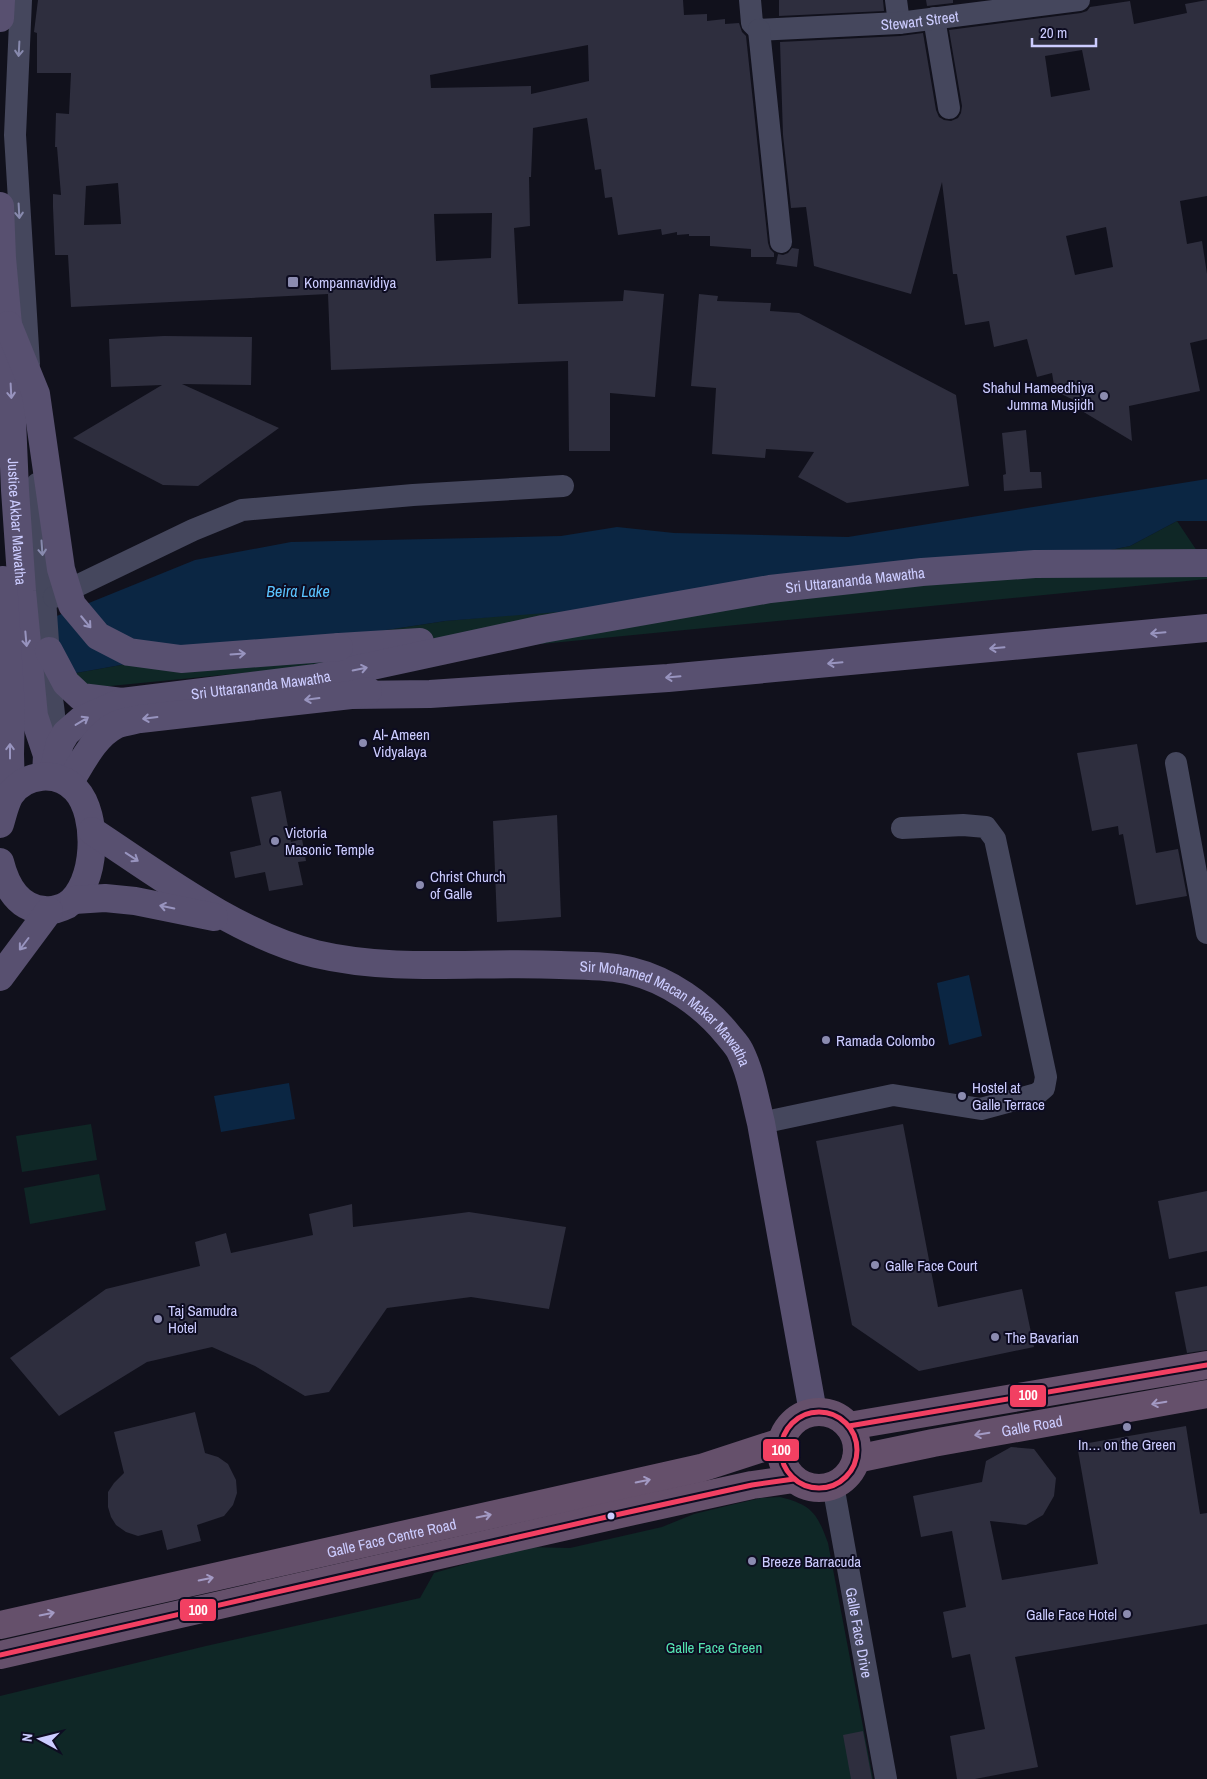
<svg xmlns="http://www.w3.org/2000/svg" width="1207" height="1779" viewBox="0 0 1207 1779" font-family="'Archivo Narrow',sans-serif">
	<rect width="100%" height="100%" fill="#11111c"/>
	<g fill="#0f2726">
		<path d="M1177 521 1207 566V579L49 692 48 678 199 651 341 637 445 621 1018 569 1130 546Z"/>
		<path d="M91 1124 97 1160 22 1172 16 1136Z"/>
		<path d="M99 1174 106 1210 30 1224 24 1188Z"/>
		<path d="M780 1497C812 1505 817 1513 828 1543L873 1779H0V1696L206 1646 420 1598 434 1573 525 1547 570 1548 662 1527 694 1514 735 1504 761 1498Z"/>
	</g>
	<g fill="#0b2643">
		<path d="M1207 479V521H1177L1130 546 1018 569 671 603 445 621 341 637 199 651 48 678 0 639 195 560 291 542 561 536 617 527 674 533 848 537Z"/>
		<path d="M969 975 982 1036 949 1045 937 983Z"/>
		<path d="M289 1083 295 1119 221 1132 214 1096Z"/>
	</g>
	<g fill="#2e2e3e" fill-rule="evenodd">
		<path d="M38 0H683L684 15 707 14V21L725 19V24L739 23 742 32 746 36 768 243 770 249 774 253V257H751V249L710 246V236H689V234L677 235V232L662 235 661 229 618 235 612 197 605 198 601 169 595 170 587 118 533 128 531 177H529L530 226 514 228 518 304 623 301 624 290 664 294 655 397 610 393V451H569L568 361 331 370 328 294 71 307 68 255H55L53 207V194L61 195 57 147H55L56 113 69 114 71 73H37V33L34 32ZM588 45 589 81 531 94V86L431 88 430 75ZM118 183 121 224 84 225 86 186ZM492 213 491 258 436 261 434 214Z"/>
		<path d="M779 0H883L884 11 779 16Z"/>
		<path d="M926 0H953V3L927 6Z"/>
		<path d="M1207 0V196L1180 201 1187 244 1202 241 1207 274V339L1190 343 1200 391 1129 406 1132 441 1082 411V404L1055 391 1052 373 1037 377 1027 339 994 347 989 321 965 325 957 274H953L942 182 911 294 814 266 806 207 791 208 783 135 780 42 900 36 923 33 936 110 939 117 944 120 951 121 958 118 961 113 962 106 949 30 1081 13 1087 11 1090 7 1130 1 1134 24 1187 13 1185 4ZM1082 50 1090 90 1051 97 1045 56ZM1106 227 1113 267 1075 275 1066 236Z"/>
		<path d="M792 248 799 249 797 267 776 264 778 254 783 255 788 253Z"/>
		<path d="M699 294 718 296 717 301 771 303 770 311 799 313 956 395 969 486 847 503 798 477 814 452 766 449 765 458 712 454 716 388 691 386Z"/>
		<path d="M164 336 252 337 251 385 182 384 279 428 198 486 163 485 73 438 162 385 111 387 109 339Z"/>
		<path d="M1026 430 1030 472H1041L1042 488 1004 491 1003 475 1006 474 1002 433Z"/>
		<path d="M1137 744 1156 853 1178 849 1187 896 1136 905 1123 834 1119 835 1118 826 1092 831 1077 753Z"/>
		<path d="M281 791 291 842 302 839 306 861 298 862 303 885 269 891 265 872 235 878 230 852 261 845 251 797Z"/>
		<path d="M557 815 561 917 497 922 493 821Z"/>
		<path d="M903 1124 938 1307 1022 1289 1034 1347 919 1371 852 1325 816 1141Z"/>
		<path d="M1207 1191V1251L1169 1259 1158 1201Z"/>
		<path d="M352 1204 353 1227 469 1212 566 1227 549 1309 471 1297 387 1308 329 1392 305 1396 255 1366 212 1347 147 1362 59 1416 10 1358 106 1289 200 1266 195 1242 226 1233 231 1253 313 1235 309 1214Z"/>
		<path d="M1207 1286V1350L1187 1353 1175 1292Z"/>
		<path d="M195 1412 205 1453 218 1457 228 1464 236 1480 237 1493 233 1505 224 1516 197 1525 201 1541 167 1550 162 1530 138 1536 126 1532 116 1525 111 1517 108 1507V1492L114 1483 124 1473 114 1432Z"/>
		<path d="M1186 1426 1200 1514 1207 1513V1624L1015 1657 1038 1767 975 1779H957L950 1736 985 1729 970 1654 952 1658 943 1612 966 1607 952 1531 921 1537 913 1496 982 1482 986 1461 1011 1447 1034 1449 1056 1478 1054 1496 1043 1515 1026 1525 990 1521 1002 1580 1098 1564 1077 1445Z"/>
		<path d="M863 1731 872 1779H851L843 1735Z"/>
	</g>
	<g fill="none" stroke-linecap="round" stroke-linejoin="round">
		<g stroke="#45475d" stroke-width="22">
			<path d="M21 0 15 135 29 364"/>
			<path d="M750 0 752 23 759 30"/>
			<path d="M896 0 899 23"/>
			<path d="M934 18 949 108"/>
			<path id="s1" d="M759 30 899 23 1079 0"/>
			<path d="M759 30 781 242"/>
			<path d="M37 484 52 699C56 724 56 730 47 754"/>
			<path d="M54 597 193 530 242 510 413 495 563 486"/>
			<path d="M1176 763 1207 933"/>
			<path d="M761 1123 893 1095 981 1109 1037 1094 1044 1088 1046 1077 995 839 986 827 963 825 902 828"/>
			<path id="s2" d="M833 1485 886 1779"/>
		</g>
		<g stroke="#585070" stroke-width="28">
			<path d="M0 18 1 0"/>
			<path id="s3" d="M0 206 2 258 8 325 15 490 22 591 34 716 47 755 46 776"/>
			<path d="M3 580 11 708 10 754 11 793"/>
			<path d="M339 647 420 642"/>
			<path d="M49 651 66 683 81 697 122 702"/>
			<path d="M351 695 430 694 668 678 1207 628"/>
			<path id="s4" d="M52 776 60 743 66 733 81 720 122 702 316 678 543 629 770 589 922 572 1035 564 1207 563"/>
			<path d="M69 783C82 763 94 736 116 725 123 722 132 721 140 719L351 695 368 691"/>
			<path d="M0 824C3 814 5 804 10 795 25 773 58 770 76 790 99 815 97 885 67 905 61 908 52 911 45 910 18 909 6 886 0 862"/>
			<path id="s5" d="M92 831C159 875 238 935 316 954 396 973 479 961 560 965 583 966 608 965 631 971 668 980 704 1005 728 1035 732 1040 737 1045 740 1051 751 1073 755 1099 761 1123L813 1412"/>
			<path d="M74 900 105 898 135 901 214 917"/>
			<path d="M0 977 49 911"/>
		</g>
		<g stroke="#65506b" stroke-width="28">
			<circle cx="819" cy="1450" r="38"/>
			<path d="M849 1426 1207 1365"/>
			<path id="s6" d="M856 1459 933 1443 1207 1394"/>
			<path id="s7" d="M0 1625 701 1468 781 1442"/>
			<path d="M0 1655 611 1516 752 1485 794 1479"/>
		</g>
		<path stroke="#585070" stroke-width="28" d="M8 325 36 394 61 569 72 605 98 636 129 652 181 659 339 647"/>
		<g stroke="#0d0c21" stroke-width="9">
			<g id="bus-1">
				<circle cx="819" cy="1450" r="38"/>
				<path d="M849 1426 1207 1365"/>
				<path d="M0 1655 611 1516 752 1485 794 1479"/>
			</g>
		</g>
		<use href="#bus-1" stroke="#f24062" stroke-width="5"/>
	</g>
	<defs><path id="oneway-shaft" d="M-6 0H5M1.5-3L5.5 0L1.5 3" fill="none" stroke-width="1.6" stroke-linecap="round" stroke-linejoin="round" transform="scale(1.25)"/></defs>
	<g stroke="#888aae">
		<use href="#oneway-shaft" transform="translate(19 49) rotate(93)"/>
		<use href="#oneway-shaft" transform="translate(19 211) rotate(87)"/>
		<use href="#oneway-shaft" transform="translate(42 548) rotate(86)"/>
	</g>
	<g stroke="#9894bf">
		<use href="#oneway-shaft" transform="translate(11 391) rotate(87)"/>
		<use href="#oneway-shaft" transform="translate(86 622) rotate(50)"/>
		<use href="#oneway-shaft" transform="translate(1158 633) rotate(175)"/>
		<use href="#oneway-shaft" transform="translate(26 639) rotate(85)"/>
		<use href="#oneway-shaft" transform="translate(997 648) rotate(175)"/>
		<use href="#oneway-shaft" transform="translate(238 654) rotate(-4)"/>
		<use href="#oneway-shaft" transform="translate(835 663) rotate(175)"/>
		<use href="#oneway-shaft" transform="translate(360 669) rotate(-12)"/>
		<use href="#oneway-shaft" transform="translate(673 677) rotate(175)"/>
		<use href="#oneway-shaft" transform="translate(312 699) rotate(173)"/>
		<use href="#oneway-shaft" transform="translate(150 718) rotate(173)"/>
		<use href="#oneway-shaft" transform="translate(82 721) rotate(-31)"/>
		<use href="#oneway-shaft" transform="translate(10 751) rotate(-90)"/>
		<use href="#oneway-shaft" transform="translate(132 857) rotate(33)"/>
		<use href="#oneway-shaft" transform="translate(167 907) rotate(-168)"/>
		<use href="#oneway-shaft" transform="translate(24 944) rotate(127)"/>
	</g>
	<g stroke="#a39ac4">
		<use href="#oneway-shaft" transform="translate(1159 1403) rotate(170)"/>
		<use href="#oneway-shaft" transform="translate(982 1434) rotate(170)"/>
		<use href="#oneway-shaft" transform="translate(643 1481) rotate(-12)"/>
		<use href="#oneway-shaft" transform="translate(484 1516) rotate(-12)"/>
		<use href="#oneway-shaft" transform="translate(206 1579) rotate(-12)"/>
		<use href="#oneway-shaft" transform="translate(47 1614) rotate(-12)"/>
	</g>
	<g fill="#8b8bb0" stroke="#0d0c21" stroke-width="2">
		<rect x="287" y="276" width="12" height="12" rx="2.5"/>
		<circle cx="1104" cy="396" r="5"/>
		<circle cx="363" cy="743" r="5"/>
		<circle cx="275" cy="841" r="5"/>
		<circle cx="420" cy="885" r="5"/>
		<circle cx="826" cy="1040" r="5"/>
		<circle cx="962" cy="1096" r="5"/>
		<circle cx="875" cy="1265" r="5"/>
		<circle cx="158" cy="1319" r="5"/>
		<circle cx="995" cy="1337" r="5"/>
		<circle cx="1127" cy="1427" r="5"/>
		<circle cx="752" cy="1561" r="5"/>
		<circle cx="1127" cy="1614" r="5"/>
	</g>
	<circle fill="#ccf" stroke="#0d0c21" stroke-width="2" cx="611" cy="1516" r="4.5"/>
	<g text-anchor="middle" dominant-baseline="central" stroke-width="4" stroke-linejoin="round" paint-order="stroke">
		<g font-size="15" fill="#ccf" stroke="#0d0c21">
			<text stroke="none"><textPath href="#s1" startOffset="161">Stewart Street</textPath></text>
			<text stroke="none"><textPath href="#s3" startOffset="316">Justice Akbar Mawatha</textPath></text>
			<text stroke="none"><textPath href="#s4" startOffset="854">Sri Uttarananda Mawatha</textPath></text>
			<text stroke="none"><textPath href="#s4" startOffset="250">Sri Uttarananda Mawatha</textPath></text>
			<text stroke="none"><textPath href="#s5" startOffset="624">Sir Mohamed Macan Makar Mawatha</textPath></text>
			<text stroke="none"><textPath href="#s6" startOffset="179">Galle Road</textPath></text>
			<text stroke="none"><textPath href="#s7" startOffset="401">Galle Face Centre Road</textPath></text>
			<text stroke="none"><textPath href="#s2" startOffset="150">Galle Face Drive</textPath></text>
		</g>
		<g font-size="15" fill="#ccf" stroke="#0d0c21" text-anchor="start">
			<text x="304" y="282">Kompannavidiya</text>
			<text x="1094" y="387" text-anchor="end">Shahul Hameedhiya<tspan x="1094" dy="17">Jumma Musjidh</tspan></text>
			<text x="373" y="734">Al- Ameen<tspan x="373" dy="17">Vidyalaya</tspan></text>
			<text x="285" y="832">Victoria<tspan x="285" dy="17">Masonic Temple</tspan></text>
			<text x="430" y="876">Christ Church<tspan x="430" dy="17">of Galle</tspan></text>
			<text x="836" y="1040">Ramada Colombo</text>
			<text x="972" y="1087">Hostel at<tspan x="972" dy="17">Galle Terrace</tspan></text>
			<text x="885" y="1265">Galle Face Court</text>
			<text x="168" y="1310">Taj Samudra<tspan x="168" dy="17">Hotel</tspan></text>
			<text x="1005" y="1337">The Bavarian</text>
			<text x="1127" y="1444" text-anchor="middle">In… on the Green</text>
			<text x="762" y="1561">Breeze Barracuda</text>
			<text x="1117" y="1614" text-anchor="end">Galle Face Hotel</text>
		</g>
		<g font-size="15" fill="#54e3b0" stroke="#0d0c21">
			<text x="714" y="1647">Galle Face Green</text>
		</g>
		<g font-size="16" font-style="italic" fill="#5ac4ff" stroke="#0d0c21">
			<text x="298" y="591">Beira Lake</text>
		</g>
	</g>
	<g stroke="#0d0c21" stroke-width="2">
		<rect x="1009" y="1384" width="38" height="24" rx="5" fill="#f24062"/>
		<rect x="762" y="1438" width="38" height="24" rx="5" fill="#f24062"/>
		<rect x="179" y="1598" width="38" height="24" rx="5" fill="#f24062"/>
	</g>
	<g font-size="14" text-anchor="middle" font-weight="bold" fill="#fff">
		<text x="1028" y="1400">100</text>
		<text x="781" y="1455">100</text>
		<text x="198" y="1615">100</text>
	</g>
	<g transform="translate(40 1739) rotate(277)" stroke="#0d0c21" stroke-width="4" paint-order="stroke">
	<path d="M0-4L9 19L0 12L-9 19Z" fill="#ccccff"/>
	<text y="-8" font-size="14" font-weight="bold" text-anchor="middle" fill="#ccccff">N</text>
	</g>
	<path d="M1032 38v8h64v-8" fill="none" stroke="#ccccff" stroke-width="2.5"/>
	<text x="1040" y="38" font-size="15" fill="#ccccff" stroke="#0d0c21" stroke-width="4" paint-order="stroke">20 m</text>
</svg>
